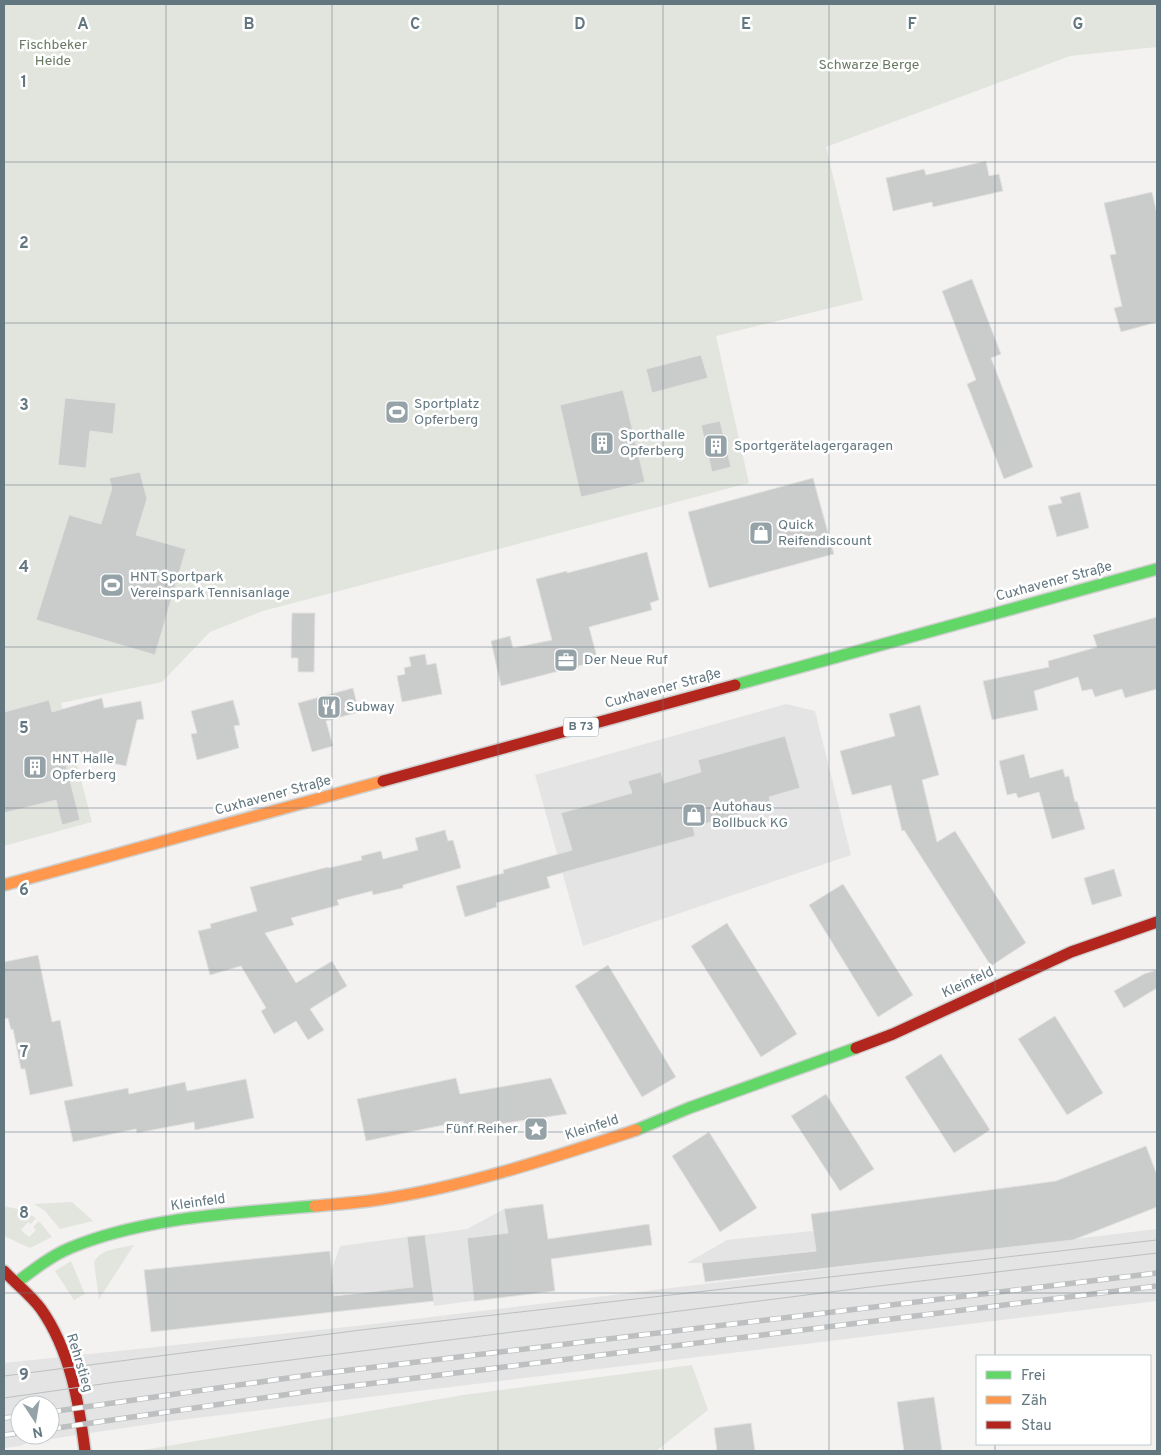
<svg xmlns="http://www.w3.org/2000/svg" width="1161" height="1455" viewBox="0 0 1161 1455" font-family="Overpass,sans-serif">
	<rect width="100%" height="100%" fill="#f3f2f0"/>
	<g fill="#e3e4e3" fill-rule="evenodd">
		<path d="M786 704 815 711 851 855 583 946 535 775Z"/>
		<path d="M1152 1163 1157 1175V1189L1072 1222 702 1263H687L727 1240 831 1229 1069 1195Z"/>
		<path d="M504 1209 516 1295 434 1306 425 1235 467 1229Z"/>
		<path d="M1157 1229V1301L164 1422 30 1442 20 1446 4 1448V1363L365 1325ZM20 1405H50V1435H20Z"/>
		<path d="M407 1237 413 1287 149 1314 146 1289 331 1271 340 1246Z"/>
	</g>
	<g fill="#e2e5de">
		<path d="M4 4H1157V47L1070 56 826 147 863 300 716 336 749 483 263 611 210 632 162 682 61 703 92 822 4 846Z"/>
		<path d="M72 1202 93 1221 60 1229 45 1211 34 1204Z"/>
		<path d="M4 1206 22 1210 36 1218 31 1224 28 1222 21 1230 29 1237 36 1230 33 1227 39 1221 52 1237 30 1248 4 1236Z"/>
		<path d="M134 1245 99 1299 94 1263C98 1249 122 1248 134 1245Z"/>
		<path d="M71 1261 85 1294 74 1300 55 1271Z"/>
		<path d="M692 1365 708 1410 656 1451H138L463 1395Z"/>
	</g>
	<g fill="#cacccc" stroke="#e2e2e0">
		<path d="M986 161 989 176 999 174 1003 191 933 207 932 202 893 211 886 178 924 169 926 175Z"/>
		<path d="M1152 192 1157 214V322L1121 332 1114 308 1122 306 1110 255 1116 254 1104 203Z"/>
		<path d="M972 279 1001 354 991 358 1033 467 1004 479 967 384 976 380 942 291Z"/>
		<path d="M701 355 708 378 652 393 646 369Z"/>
		<path d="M623 390 645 482 581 497 560 405Z"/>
		<path d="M65 398 116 403 113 434 90 431 86 468 58 465Z"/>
		<path d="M720 421 731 467 712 472 701 425Z"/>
		<path d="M140 472 147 499 136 535 186 549 155 655 36 620 69 515 101 524 112 488 109 478Z"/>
		<path d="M813 478 834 554 709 588 688 512Z"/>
		<path d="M1080 492 1089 528 1057 537 1048 506 1062 503 1060 497Z"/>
		<path d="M647 552 659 600 650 603 652 610 589 627 598 661 501 686 491 641 510 636 513 648 552 640 536 579 567 571V573Z"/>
		<path d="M292 613H315L314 672H298V658H291Z"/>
		<path d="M1157 617V689L1125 698 1122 689 1095 697 1092 689 1082 691 1078 677 1034 691 1038 710 992 720 983 681 1049 667 1048 661 1097 647 1093 635Z"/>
		<path d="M425 654 427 665 436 663 442 694 402 702 397 676 405 674 404 668 411 666 409 657Z"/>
		<path d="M353 688 359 712 326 721 333 746 312 752 298 703Z"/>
		<path d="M102 698 104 708 141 701 144 719 137 720 126 766 63 753 80 820 62 825 56 800 4 813V712L49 700 52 712Z"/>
		<path d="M233 700 240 725 234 726 239 748 197 760 191 734 197 733 191 711Z"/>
		<path d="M920 705 939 775 922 780 937 842 955 831 1026 943 991 966 904 830 902 831 891 785 852 795 840 751 895 736 889 714Z"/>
		<path d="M785 736 800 788 769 797 771 805 693 827 695 836 547 877 550 888 496 903 497 907 465 917 456 886 504 873 503 870 572 850 561 813 632 793 628 781 661 772 664 783 701 772 698 760Z"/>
		<path d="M1024 754 1030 778 1063 769 1065 777 1069 776 1075 802 1077 801 1085 829 1052 839 1039 792 1018 798 1016 793 1007 795 999 761Z"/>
		<path d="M445 830 448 841 453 840 461 868 403 885V888L373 895 372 891 337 900 339 905 291 918 294 925 265 933 296 983 332 961 347 986 310 1009 324 1030 308 1040 296 1021 274 1034 261 1011 266 1008 241 966 210 975 198 931 211 928 210 924 257 911 250 887 328 867 329 868 362 860 361 856 381 851 383 859 418 850 415 838Z"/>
		<path d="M1114 869 1122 896 1092 905 1084 878Z"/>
		<path d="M843 884 913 995 878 1017 809 905Z"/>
		<path d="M727 923 797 1034 761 1057 691 946Z"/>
		<path d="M38 955 52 1022 60 1020 73 1086 30 1095 25 1069H21L13 1029 11 1030 8 1018 4 1019V962Z"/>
		<path d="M608 965 676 1077 642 1097 575 986Z"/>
		<path d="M1157 970V988L1124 1008 1114 991 1144 974Z"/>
		<path d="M1055 1016 1103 1093 1067 1115 1018 1039Z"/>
		<path d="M941 1054 990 1130 954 1153 905 1077Z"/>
		<path d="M456 1078 460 1094 551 1078 567 1114 465 1129 463 1121 366 1141 357 1099Z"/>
		<path d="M246 1079 254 1118 195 1130 194 1122 137 1133 136 1129 73 1142 64 1101 128 1088 129 1094 185 1082 187 1091Z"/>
		<path d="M826 1094 874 1169 840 1191 791 1116Z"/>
		<path d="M709 1132 757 1208 720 1232 672 1156Z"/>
		<path d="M1146 1146 1157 1175V1207L1073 1240 705 1282 702 1263 816 1251 811 1214 1056 1181Z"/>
		<path d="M543 1204 548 1239 649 1224 652 1245 551 1259 555 1291 474 1301 467 1238 508 1233 504 1209Z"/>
		<path d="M425 1235 434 1301 151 1332 144 1270 330 1251 334 1296 413 1287 407 1237Z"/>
		<path d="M934 1397 942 1451H904L897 1402Z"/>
		<path d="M751 1423 755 1451H717L714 1428Z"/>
	</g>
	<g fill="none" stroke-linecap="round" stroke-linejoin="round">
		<g stroke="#cecfcf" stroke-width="14">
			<g id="fast">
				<path d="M735 685 1157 569"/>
				<path d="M636 1130 689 1108 856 1048"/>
				<path d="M16 1283C33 1270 51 1256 70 1248 144 1217 237 1213 315 1206"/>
			</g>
		</g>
		<g stroke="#cecfcf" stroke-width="14">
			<g id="slow">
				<path d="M4 885 383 781"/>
				<path d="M315 1206C335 1204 356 1203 376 1200 465 1187 551 1158 636 1130"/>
			</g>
		</g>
		<g stroke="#cecfcf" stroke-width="14">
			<g id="jam">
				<path d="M383 781 735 685"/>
				<path d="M856 1048 893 1034 1071 952 1157 922"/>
				<path d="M4 1271C16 1284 31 1295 41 1309 70 1350 79 1403 85 1451"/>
			</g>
		</g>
		<use href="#fast" stroke="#63d668" stroke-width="11"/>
		<use href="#slow" stroke="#ff974d" stroke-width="11"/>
		<use href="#jam" stroke="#b3261e" stroke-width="11"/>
		<g stroke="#bdbfc0" stroke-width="1">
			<path d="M4 1376 361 1330 1157 1240"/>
			<path d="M4 1398 116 1382 862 1288 1157 1253"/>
		</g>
		<g stroke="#bdbfc0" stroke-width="5.5">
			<g id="rail">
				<path d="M50 1412 309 1375 1157 1273"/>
				<path d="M4 1418 20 1416"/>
				<path d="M50 1429 311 1391 1157 1286"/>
				<path d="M4 1435 20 1433"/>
			</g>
		</g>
		<use href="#rail" stroke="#fff" stroke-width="4" stroke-dasharray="11" stroke-linecap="butt"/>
	</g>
	<path fill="none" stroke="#627780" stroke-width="1" stroke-opacity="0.55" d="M166 4V1451M332 4V1451M498 4V1451M663 4V1451M829 4V1451M995 4V1356M4 162H1157M4 323H1157M4 485H1157M4 647H1157M4 808H1157M4 970H1157M4 1132H1157M4 1293H1157M995 1444V1451"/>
	<defs>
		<g id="stadium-square" transform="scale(1.25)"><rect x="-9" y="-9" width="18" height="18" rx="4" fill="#95a2a7" stroke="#fff"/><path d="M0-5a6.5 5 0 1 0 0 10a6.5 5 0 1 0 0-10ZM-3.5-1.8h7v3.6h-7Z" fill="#fff"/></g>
		<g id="building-square" transform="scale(1.25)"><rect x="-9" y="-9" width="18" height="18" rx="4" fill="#95a2a7" stroke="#fff"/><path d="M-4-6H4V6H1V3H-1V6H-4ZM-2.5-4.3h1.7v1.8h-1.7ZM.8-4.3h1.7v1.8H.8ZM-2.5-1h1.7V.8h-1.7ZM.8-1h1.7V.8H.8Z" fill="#fff"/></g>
		<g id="shop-square" transform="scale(1.25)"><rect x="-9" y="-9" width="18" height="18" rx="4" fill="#95a2a7" stroke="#fff"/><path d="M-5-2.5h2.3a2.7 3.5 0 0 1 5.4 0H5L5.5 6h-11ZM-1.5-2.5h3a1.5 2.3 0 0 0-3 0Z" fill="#fff"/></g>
		<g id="office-square" transform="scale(1.25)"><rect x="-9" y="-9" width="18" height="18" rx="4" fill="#95a2a7" stroke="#fff"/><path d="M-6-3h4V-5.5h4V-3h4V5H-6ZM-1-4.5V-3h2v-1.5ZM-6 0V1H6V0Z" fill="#fff"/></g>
		<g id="restaurant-square" transform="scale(1.25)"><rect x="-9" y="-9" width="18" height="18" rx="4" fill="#95a2a7" stroke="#fff"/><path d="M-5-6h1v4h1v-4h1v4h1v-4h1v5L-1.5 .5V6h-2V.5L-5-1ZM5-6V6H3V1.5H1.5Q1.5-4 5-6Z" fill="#fff"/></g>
		<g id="sight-square" transform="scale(1.25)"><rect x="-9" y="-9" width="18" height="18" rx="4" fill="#95a2a7" stroke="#fff"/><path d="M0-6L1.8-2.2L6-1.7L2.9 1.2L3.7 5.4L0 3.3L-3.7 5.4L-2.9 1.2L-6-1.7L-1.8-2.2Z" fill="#fff"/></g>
	</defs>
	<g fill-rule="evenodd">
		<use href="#stadium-square" x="397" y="412"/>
		<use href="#building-square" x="602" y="443"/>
		<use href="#building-square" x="716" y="446"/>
		<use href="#shop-square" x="761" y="533"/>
		<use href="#stadium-square" x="112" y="585"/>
		<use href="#office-square" x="566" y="660"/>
		<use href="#restaurant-square" x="329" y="707"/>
		<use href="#building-square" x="35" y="767"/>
		<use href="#shop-square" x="694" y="815"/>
		<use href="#sight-square" x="536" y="1129"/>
	</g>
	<g text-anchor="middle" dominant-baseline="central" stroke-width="5" stroke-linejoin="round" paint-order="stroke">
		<rect fill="#fff" stroke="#91a0a6" stroke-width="1" x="563.5" y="717.5" width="35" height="19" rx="4"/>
		<g font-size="12" font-weight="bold" fill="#627780">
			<text x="581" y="727">B 73</text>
		</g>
		<g font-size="14" fill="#687861" stroke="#fff">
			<text x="53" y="45">Fischbeker<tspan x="53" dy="16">Heide</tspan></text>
			<text x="869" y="65">Schwarze Berge</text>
		</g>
		<g font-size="14" fill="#627780" stroke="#fff" text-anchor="start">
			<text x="414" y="404">Sportplatz<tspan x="414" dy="16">Opferberg</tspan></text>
			<text x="620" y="435">Sporthalle<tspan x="620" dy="16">Opferberg</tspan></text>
			<text x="734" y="446">Sportgerätelagergaragen</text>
			<text x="778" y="525">Quick<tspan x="778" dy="16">Reifendiscount</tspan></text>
			<text x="130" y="577">HNT Sportpark<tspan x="130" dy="16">Vereinspark Tennisanlage</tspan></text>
			<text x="584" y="660">Der Neue Ruf</text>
			<text x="346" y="707">Subway</text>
			<text x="52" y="759">HNT Halle<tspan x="52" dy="16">Opferberg</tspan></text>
			<text x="712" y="807">Autohaus<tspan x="712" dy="16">Bollbuck KG</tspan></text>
			<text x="518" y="1129" text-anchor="end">Fünf Reiher</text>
		</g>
		<g font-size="14" fill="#627780" stroke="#fff">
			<text transform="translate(1054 582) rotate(-15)">Cuxhavener Straße</text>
			<text transform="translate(663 689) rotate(-15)">Cuxhavener Straße</text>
			<text transform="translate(273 796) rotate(-15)">Cuxhavener Straße</text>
			<text transform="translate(968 983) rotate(-25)">Kleinfeld</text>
			<text transform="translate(592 1128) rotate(-18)">Kleinfeld</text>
			<text transform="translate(198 1203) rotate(-8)">Kleinfeld</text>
			<text transform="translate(79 1363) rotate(73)">Rehrstieg</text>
		</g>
	</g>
	<g font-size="16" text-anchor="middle" font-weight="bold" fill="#627780" stroke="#fff" stroke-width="5" stroke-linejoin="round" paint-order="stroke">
		<text x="83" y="29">A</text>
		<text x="249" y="29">B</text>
		<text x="415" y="29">C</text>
		<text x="580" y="29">D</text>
		<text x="746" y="29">E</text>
		<text x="912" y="29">F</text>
		<text x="1078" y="29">G</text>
		<text x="24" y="87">1</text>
		<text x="24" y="248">2</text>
		<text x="24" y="410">3</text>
		<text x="24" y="572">4</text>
		<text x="24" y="733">5</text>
		<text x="24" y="895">6</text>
		<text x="24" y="1057">7</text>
		<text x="24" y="1218">8</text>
		<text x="24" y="1380">9</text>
	</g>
	<rect width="1161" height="1455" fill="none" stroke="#627780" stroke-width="10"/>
	<rect x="976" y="1355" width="175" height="90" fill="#ffffff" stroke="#c0c9cc"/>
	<rect x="986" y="1371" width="25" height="8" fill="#63d668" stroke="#c0c9cc"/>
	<text x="1021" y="1380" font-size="15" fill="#627780">Frei</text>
	<rect x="986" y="1396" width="25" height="8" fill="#ff974d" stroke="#c0c9cc"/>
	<text x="1021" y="1405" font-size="15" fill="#627780">Zäh</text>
	<rect x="986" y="1421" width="25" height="8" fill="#b3261e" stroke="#c0c9cc"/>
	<text x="1021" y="1430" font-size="15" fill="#627780">Stau</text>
	<g transform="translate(35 1420) rotate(168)"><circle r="24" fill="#ffffff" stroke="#c0c9cc"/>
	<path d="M0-4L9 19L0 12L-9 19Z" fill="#95a2a7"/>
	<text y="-8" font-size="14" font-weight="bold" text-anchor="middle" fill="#627780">N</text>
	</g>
</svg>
